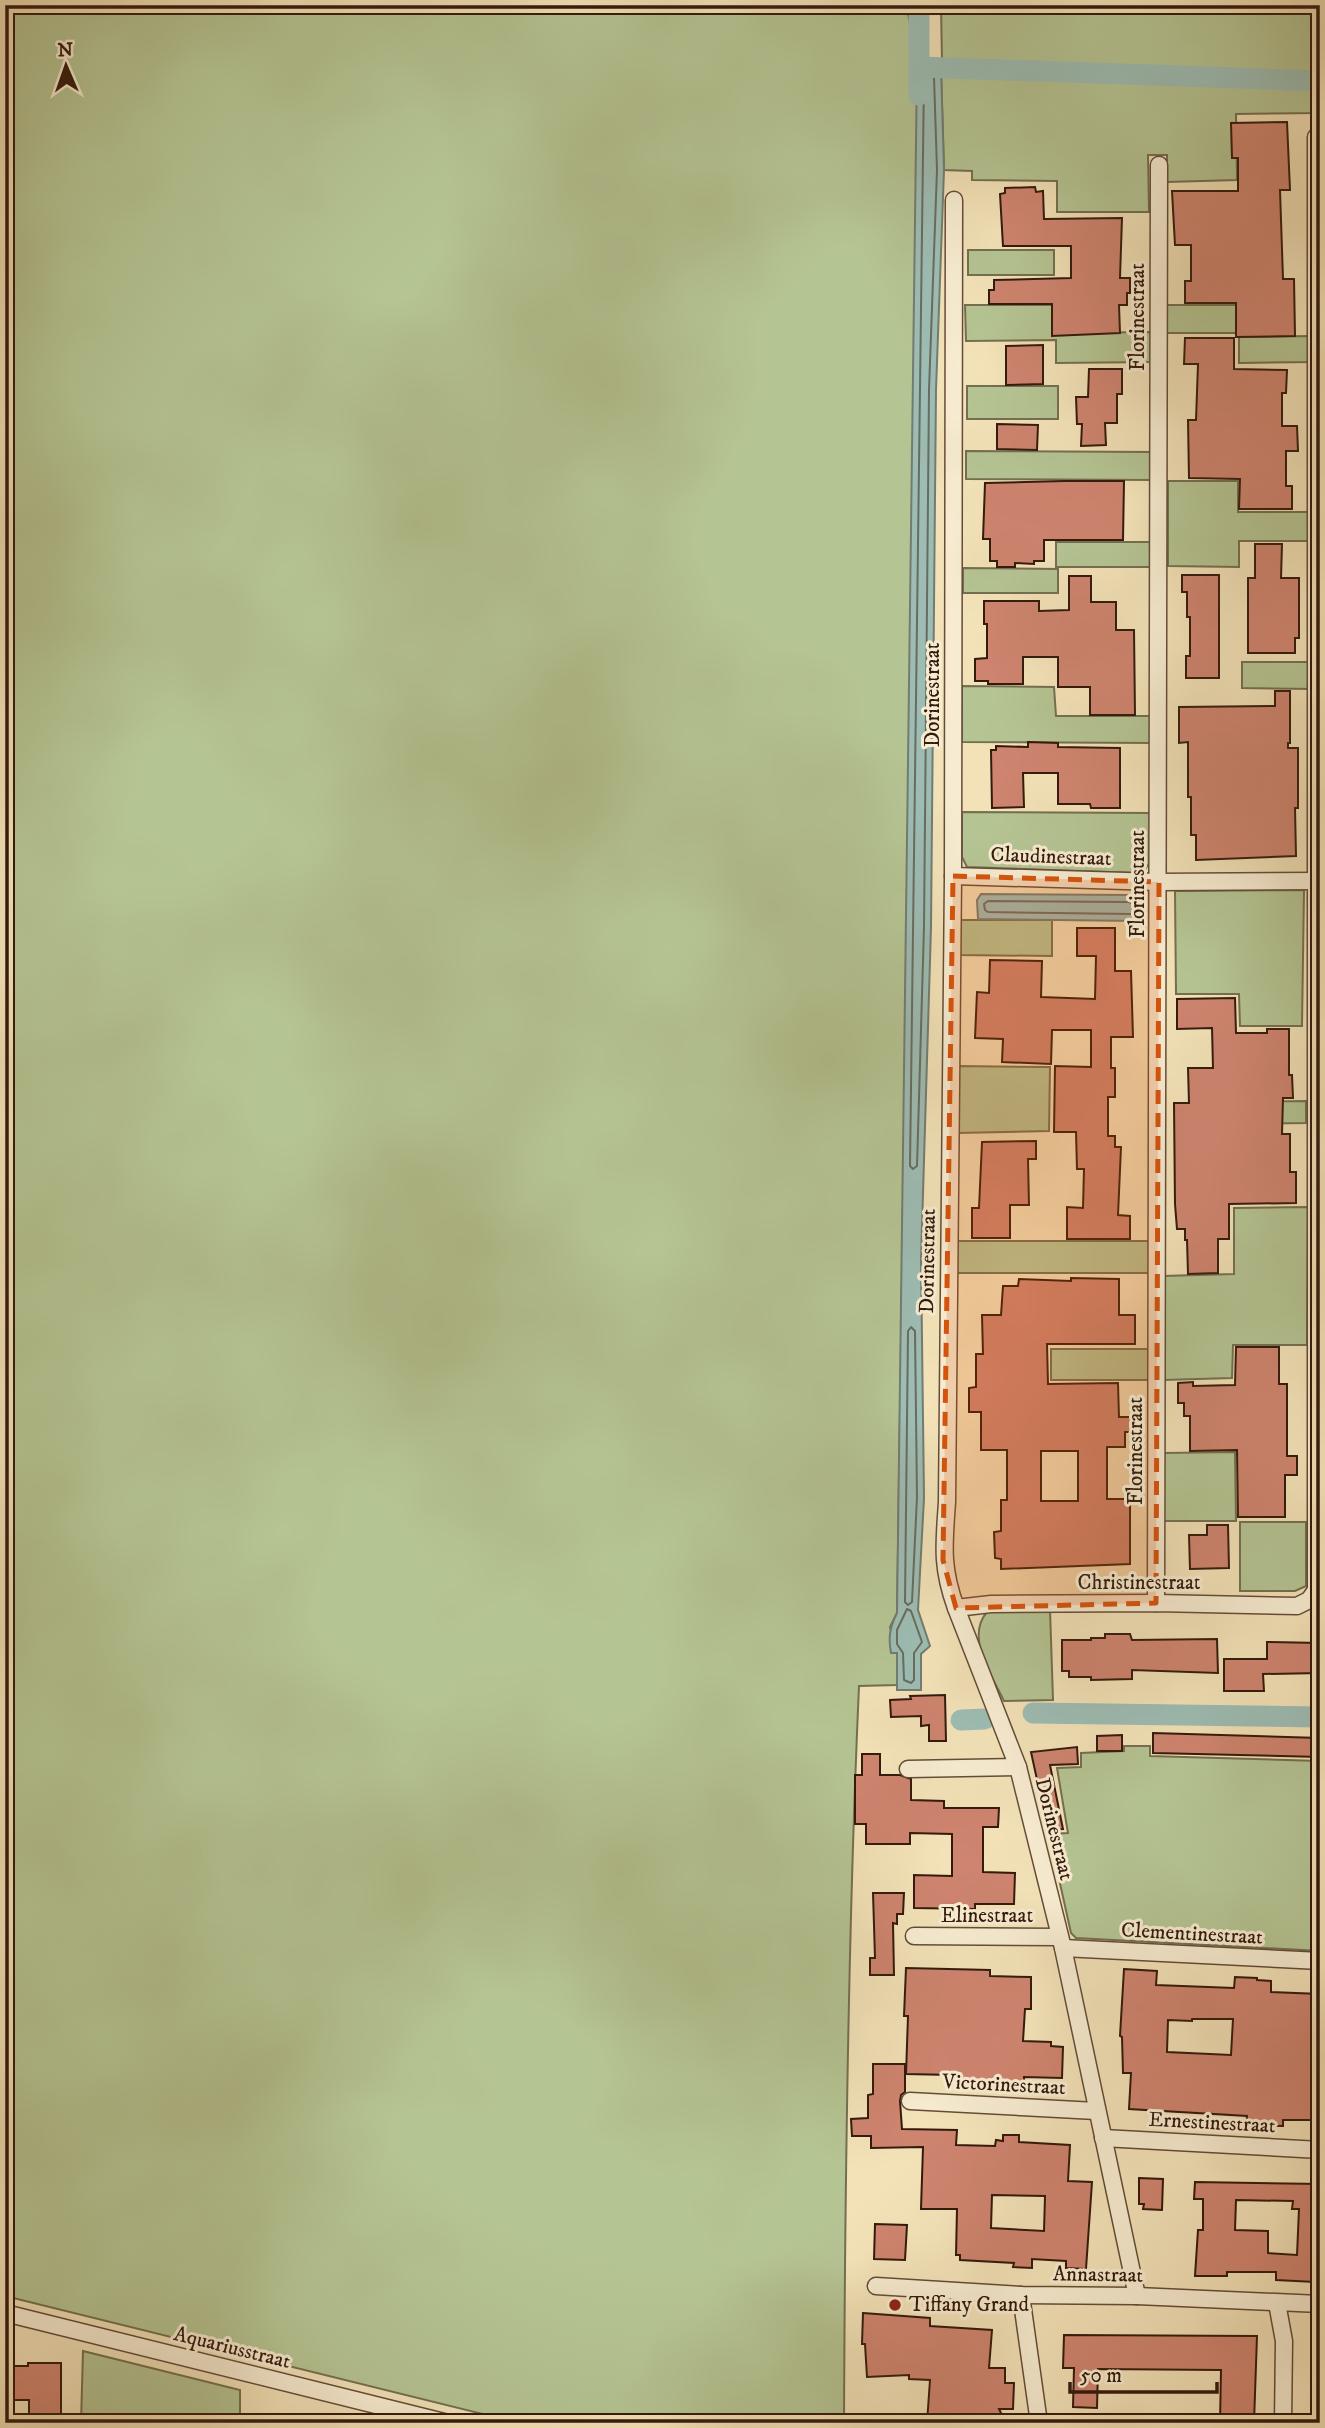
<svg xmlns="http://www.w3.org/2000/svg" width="1325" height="2428" viewBox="0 0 1325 2428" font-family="'IM FELL DW Pica',serif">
	<rect width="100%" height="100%" fill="#f3e2b8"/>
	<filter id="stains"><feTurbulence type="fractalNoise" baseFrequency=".00286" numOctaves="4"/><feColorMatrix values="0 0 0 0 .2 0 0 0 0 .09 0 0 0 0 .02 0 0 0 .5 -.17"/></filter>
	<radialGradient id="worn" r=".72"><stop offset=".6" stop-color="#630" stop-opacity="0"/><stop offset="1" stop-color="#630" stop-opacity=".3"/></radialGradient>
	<g fill="#b5c493" stroke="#746f50" stroke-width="2">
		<path d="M5 5H906L920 67 897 1613 890 1627 897 1653V1685L859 1686C848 1931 845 2177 844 2423H519L5 2296Z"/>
		<path d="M941 5H1320V79L942 62Z"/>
		<path d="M941 72 1320 86V113L1236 114 1237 180 1167 182V155H1148L1149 212H1057V181L972 180V171L944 170Z"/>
		<rect x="968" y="250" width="86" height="25"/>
		<path d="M965 305H1056V333L1153 332V362L1056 363V340L966 341Z"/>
		<rect x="1166" y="305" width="72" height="28"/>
		<path d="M1312 336 1313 362 1239 363V337Z"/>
		<rect x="967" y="386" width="91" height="33"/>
		<path d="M966 451 1154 452 1153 480 966 479Z"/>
		<path d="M1168 481H1238V512H1313V541H1239V567L1168 566Z"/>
		<rect x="1056" y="542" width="96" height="25"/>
		<path d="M963 568 1058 569V593H963Z"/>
		<path d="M1242 662H1313V689L1242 688Z"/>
		<path d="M962 686 1054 687 1056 716H1150L1151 743 962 742Z"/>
		<path d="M962 812 1151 813 1150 863 1145 869 1136 873 967 867 962 857Z"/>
		<path d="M1304 890 1302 1026H1240L1239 994H1176L1175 891Z"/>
		<path d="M960 920H1052V956L959 955Z"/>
		<path d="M957 1066 1050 1067 1049 1131 957 1133Z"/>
		<path d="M1306 1101V1123L1237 1124 1236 1102Z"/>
		<path d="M1308 1207 1307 1345H1233L1232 1378 1164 1380 1163 1276 1234 1274V1208Z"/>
		<rect x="957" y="1241" width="192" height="32"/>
		<rect x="1051" y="1349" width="97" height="31"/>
		<path d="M1235 1452 1236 1521H1164L1163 1453Z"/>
		<path d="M1240 1522H1306V1586L1295 1591H1240Z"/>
		<path d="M1050 1609 1053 1700 1004 1701C992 1676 965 1637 987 1612Z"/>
		<path d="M1124 1746H1150V1756L1320 1761V1951L1076 1938 1071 1933 1049 1834 1068 1833 1057 1768 1081 1767V1753L1124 1751Z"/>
		<path d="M83 2351 240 2390V2423H81Z"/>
	</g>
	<g fill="#9dbdb4" stroke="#737c71" stroke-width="2">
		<path d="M917 65 941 67 944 170 936 390 931 927 921 1260 924 1498 918 1610 930 1646 921 1654V1690H897V1653H891C888 1637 890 1627 897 1613Z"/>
		<path d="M981 894 1131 895 1139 898 1142 904V936H1138V921L978 919 977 900Z"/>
	</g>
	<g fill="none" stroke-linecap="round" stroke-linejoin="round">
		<g stroke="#686c60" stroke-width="2">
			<path d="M927 74 934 77 937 170 929 390 924 927 917 1166 913 1169 910 1166 924 77Z"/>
			<path d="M988 901 1129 902 1135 905V911L1132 914 988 912 985 910 984 904Z"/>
			<path d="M911 1327 915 1331 917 1497 912 1602 908 1605 905 1602 908 1331Z"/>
			<path d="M907 1609 911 1611 922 1642 914 1653V1680L911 1683 904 1680 903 1653 897 1644V1630Z"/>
		</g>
		<g stroke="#9dbdb4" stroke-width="21">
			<path d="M919 5V95"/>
			<path d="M920 67 1320 81"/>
			<path d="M1033 1713 1320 1717"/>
			<path d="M961 1720 985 1719"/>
		</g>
	</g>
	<g fill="#ce846f" stroke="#341a0c" stroke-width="2" fill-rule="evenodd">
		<path d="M1287 122 1290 190H1280L1283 279H1294L1295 336 1236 337V303H1185V281H1191V245H1175L1172 191H1238V158H1232L1231 123Z"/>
		<path d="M1035 187 1036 192 1043 191 1044 219 1122 218 1120 278H1130V293H1127V305H1119L1120 333 1052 336V304H989V290H994V280L1071 278V246H1003L1000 194 1005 193V188Z"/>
		<path d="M1185 338H1234V369L1287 370 1286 393H1282V426H1297L1298 451H1286V486H1292V509H1239L1240 479 1189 478 1188 420H1196L1198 364H1184Z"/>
		<path d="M1043 345V384L1006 385V346Z"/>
		<path d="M1089 369H1122V394H1117V423H1105L1106 445 1081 446 1082 424H1077L1076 397H1088Z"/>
		<path d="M997 424 1038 425 1037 450 997 449Z"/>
		<path d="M1064 481H1124L1123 540H1044V561H1034V564L1015 563V567H997V561H990V539H983L985 483Z"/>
		<path d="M1255 544H1282L1281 578H1299V638H1295V653H1248V578H1255Z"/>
		<path d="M1182 575H1219V678H1186V656H1190V617H1187V592H1182Z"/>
		<path d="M1069 576H1091V602H1116V630H1134L1135 715H1090V687H1058V657H1023V684H988V681H975V659L987 658V624H984V601H1039V611L1069 610Z"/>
		<path d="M1275 691H1290V743H1288V748H1298V808H1295L1296 856 1196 860V835H1191V797H1188V742L1179 743V707L1275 706Z"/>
		<path d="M1028 742 1058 743V747L1120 748V808H1091L1090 804H1058V773H1023L1024 807 992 808 991 750H996V746L1028 747Z"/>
		<path d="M1077 928H1115V971H1131L1133 1037H1111V1068H1115V1097H1108V1136H1115V1147H1121L1118 1215 1130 1216V1239H1067V1207L1083 1208 1084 1169H1077L1076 1132H1054L1055 1066 1091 1067V1030H1052L1051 1064 1002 1062 1003 1039 975 1038 977 992 989 993 990 960 1042 961 1041 997 1095 999 1096 956H1077Z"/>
		<path d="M1235 998 1236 1033H1267V1029H1289V1075H1292L1293 1098H1283L1282 1134H1290V1172H1296V1203L1229 1204V1239H1218V1273L1188 1274 1187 1240H1185V1229H1177L1175 1204 1174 1103H1189L1188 1068H1213L1212 1028 1177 1029V999Z"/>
		<path d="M1036 1141V1159H1028L1029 1205H1010V1238H972V1208H979L982 1142Z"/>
		<path d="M1071 1278 1119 1279V1315H1135V1344H1047L1048 1384 1118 1383 1119 1417H1134V1432H1125V1447H1107V1499H1130V1564L1001 1569V1559L995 1558 994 1532 1001 1531V1500H1007V1450H981V1412H969V1388L976 1387V1354H983L982 1315H1001L1003 1286H1018L1019 1279 1071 1281ZM1041 1451H1078V1501H1041Z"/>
		<path d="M1236 1347H1279V1384H1287V1456H1297V1475H1285V1517H1238L1237 1450 1190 1451V1416H1184V1403H1178V1383L1193 1382V1386L1235 1385Z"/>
		<path d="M1207 1525H1228L1229 1568 1190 1569 1189 1535H1207Z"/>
		<path d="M1105 1634H1130L1132 1640 1217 1639 1218 1673 1132 1670V1679L1091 1680V1677H1069V1671H1062V1640H1091V1638H1105Z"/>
		<path d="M1267 1642 1320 1643V1673L1263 1674 1264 1691H1224V1659H1267Z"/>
		<path d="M945 1695 946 1741H929V1725L921 1726V1716L891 1717 890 1700 911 1699 910 1696Z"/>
		<path d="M1153 1733 1320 1738V1757L1153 1753Z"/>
		<path d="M1122 1735V1751H1097V1736Z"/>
		<path d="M1077 1747 1078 1764 1050 1765 1063 1829 1048 1830 1031 1752Z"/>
		<path d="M862 1754H880V1775H900L911 1779V1800L944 1801V1808H999L998 1827H983V1872L1015 1873 1014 1904H975V1909L914 1908V1875L952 1876V1834L910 1833V1844H866V1824H855V1775H862Z"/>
		<path d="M873 1893H904L903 1914H897V1924L893 1923 894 1975H870V1958H875Z"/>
		<path d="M906 1968 990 1970V1976L1031 1977V2009H1025L1023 2041 1051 2042V2046L1063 2047 1062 2078 1024 2077V2084L952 2079V2075L906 2074 908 2016H904Z"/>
		<path d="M1124 1969 1157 1971 1156 1985 1234 1988 1235 1977 1257 1978V1980L1271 1981V1992L1320 1994V2120H1283V2126L1246 2125 1247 2116 1129 2109 1131 2073H1123L1122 2037 1120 2036ZM1192 2019H1233L1231 2055 1167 2052 1168 2020 1192 2021Z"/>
		<path d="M873 2064H905V2092L901 2095 900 2101 902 2129 957 2130 956 2145 995 2146 996 2140 1003 2141V2135H1019V2142L1070 2145 1068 2181 1092 2182 1086 2269 1066 2268V2261L1032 2259V2268L1013 2267 1014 2263 960 2260V2255H956L957 2209H921L923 2147 871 2148V2136H852L851 2119 868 2118V2095L873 2094ZM992 2195 1045 2196 1044 2231 991 2228Z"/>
		<path d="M1139 2178 1163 2179 1162 2210 1143 2209 1144 2204H1139Z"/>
		<path d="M1195 2182 1320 2184 1316 2260H1320V2279H1315V2282L1276 2280V2272H1227V2276H1195L1198 2230H1203V2199H1194ZM1236 2200 1293 2201 1292 2209H1299L1297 2255 1268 2253V2231L1235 2230Z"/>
		<path d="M875 2224 907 2225 905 2260 874 2259Z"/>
		<path d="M863 2313 930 2318V2326L992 2330 989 2368H1005V2383H1014L1013 2409H999L1006 2423H927L930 2380 909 2379V2375L867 2377 865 2344H862Z"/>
		<path d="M1064 2335 1257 2336 1254 2423H1220L1221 2370 1098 2369 1097 2408 1073 2407 1074 2368H1063Z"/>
		<path d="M28 2363H61V2414H48V2422H29V2400H11V2366H28Z"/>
	</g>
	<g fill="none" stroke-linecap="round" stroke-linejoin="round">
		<g stroke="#644c37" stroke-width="19">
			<g id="street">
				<path d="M954 200 953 876 947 1502C944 1545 941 1567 956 1608L1018 1767 1063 1948 1137 2296"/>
				<path d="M953 876 1159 882 1316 881"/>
				<path d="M1156 1603 1159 165"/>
				<path d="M956 1608 991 1604 1156 1603 1297 1606 1309 1600 1316 1590C1316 1106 1319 622 1316 137"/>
				<path d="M908 1769 1018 1767"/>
				<path d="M914 1936 1059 1937"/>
				<path d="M1063 1948 1320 1961"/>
				<path d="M910 2101 1096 2111"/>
				<path d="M1103 2138 1320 2150"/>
				<path d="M876 2286 1021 2295 1137 2296 1320 2304"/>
				<path d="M1021 2295 1039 2423"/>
				<path d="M1277 2303 1284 2341 1283 2423"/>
				<path d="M5 2313 448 2423"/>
			</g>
		</g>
		<use href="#street" stroke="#f7ecd1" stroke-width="16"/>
	</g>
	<path fill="#d6530c" fill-opacity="0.2" stroke="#d6530c" stroke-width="5" stroke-dasharray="14 9" stroke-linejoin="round" d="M953 876 1159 882 1156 1603 956 1608 943 1560Z"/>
	<circle fill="#8f2418" stroke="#f7ecd1" stroke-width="2.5" cx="895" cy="2305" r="7"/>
	<g text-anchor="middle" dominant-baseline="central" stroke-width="6" stroke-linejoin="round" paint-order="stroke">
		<g font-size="21" fill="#341a0c" stroke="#f7ecd1">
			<text transform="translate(1138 317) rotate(-90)">Florinestraat</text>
			<text transform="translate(933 695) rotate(-90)">Dorinestraat</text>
			<text transform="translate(1051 857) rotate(2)">Claudinestraat</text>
			<text transform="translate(1138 884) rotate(-90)">Florinestraat</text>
			<text transform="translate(928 1261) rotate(-89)">Dorinestraat</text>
			<text transform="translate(1136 1451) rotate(-90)">Florinestraat</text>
			<text x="1139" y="1583">Christinestraat</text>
			<text transform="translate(1054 1829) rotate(76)">Dorinestraat</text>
			<text x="987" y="1916">Elinestraat</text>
			<text transform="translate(1192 1934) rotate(3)">Clementinestraat</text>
			<text transform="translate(1004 2085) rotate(3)">Victorinestraat</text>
			<text transform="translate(1212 2123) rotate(3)">Ernestinestraat</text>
			<text transform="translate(1098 2275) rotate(1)">Annastraat</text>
			<text transform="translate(232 2348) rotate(14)">Aquariusstraat</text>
		</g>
		<g font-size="21" fill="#341a0c" stroke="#f7ecd1" text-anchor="start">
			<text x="909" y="2305">Tiffany Grand</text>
		</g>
	</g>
	<rect width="1325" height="2428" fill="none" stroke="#f3e2b8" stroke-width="28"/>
	<rect x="7" y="7" width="1311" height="2414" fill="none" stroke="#341a0c" stroke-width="3.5"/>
	<rect x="14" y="14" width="1297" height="2400" fill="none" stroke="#341a0c" stroke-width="2"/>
	<g transform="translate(66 66) rotate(358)" stroke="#f7ecd1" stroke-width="5" paint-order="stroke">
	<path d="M0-5L12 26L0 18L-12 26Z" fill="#341a0c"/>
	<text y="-10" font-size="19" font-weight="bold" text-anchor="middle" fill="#341a0c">N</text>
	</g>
	<path d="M1070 2382v10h147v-10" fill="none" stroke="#341a0c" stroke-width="3.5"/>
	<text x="1080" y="2382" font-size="21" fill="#341a0c" stroke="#f7ecd1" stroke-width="5" paint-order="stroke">50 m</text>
	<rect width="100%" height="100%" filter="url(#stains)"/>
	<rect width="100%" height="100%" fill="url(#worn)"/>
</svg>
